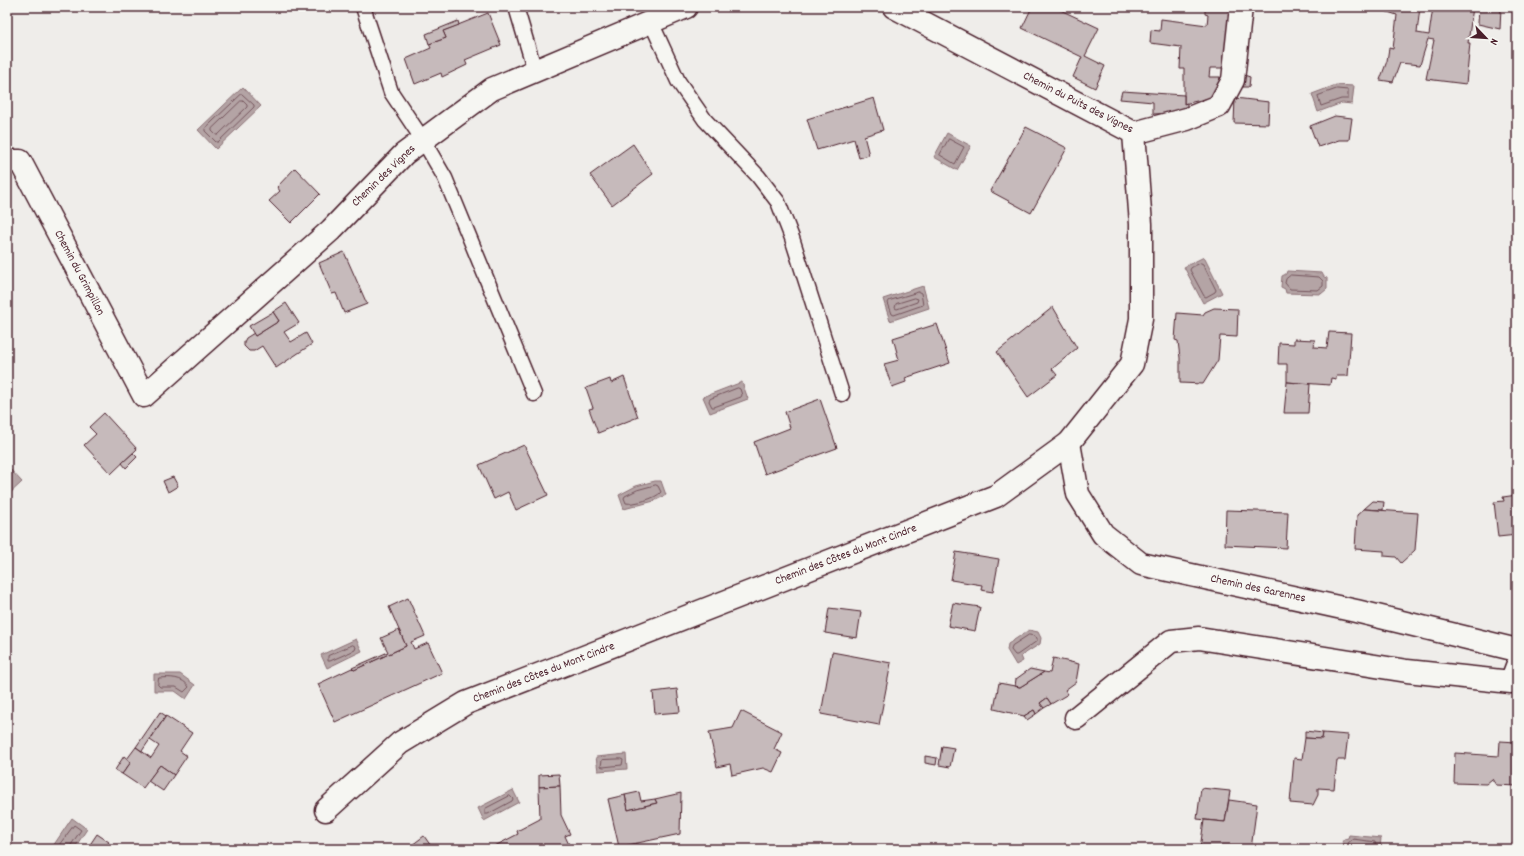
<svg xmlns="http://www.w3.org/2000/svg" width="1524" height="856" viewBox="0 0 1524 856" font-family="Dekko,sans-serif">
	<rect width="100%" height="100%" fill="#efedea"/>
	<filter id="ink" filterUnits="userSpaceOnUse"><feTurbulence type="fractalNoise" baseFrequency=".025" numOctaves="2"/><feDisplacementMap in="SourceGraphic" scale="8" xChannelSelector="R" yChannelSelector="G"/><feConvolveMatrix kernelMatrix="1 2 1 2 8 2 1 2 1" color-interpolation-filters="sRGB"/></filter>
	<g filter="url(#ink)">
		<g fill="#b4a4a5" stroke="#8a6f74">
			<path d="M1336 85 1354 86 1352 104 1342 103 1318 112 1312 94Z"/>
			<path d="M243 87 261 106 216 149 198 130Z"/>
			<path d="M947 133 971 146 957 170 934 157Z"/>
			<path d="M1204 257 1222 293 1203 303 1184 267Z"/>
			<path d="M1287 271 1322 273 1324 277 1327 278V289L1321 294 1286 293 1285 289 1281 287 1282 276 1286 274Z"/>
			<path d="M923 286 929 308 890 321 883 299Z"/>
			<path d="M742 382 748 399 710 413 703 397Z"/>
			<path d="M9 468 22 482 7 496V470Z"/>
			<path d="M655 481H661L666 495 654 501 624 509 619 495 636 486Z"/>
			<path d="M1029 630 1038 632 1041 638 1040 644 1021 656 1023 661 1016 665 1007 650 1008 644Z"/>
			<path d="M356 639 362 651 327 668 321 655Z"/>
			<path d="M154 674H180L195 685 186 699 175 691H154Z"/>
			<path d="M626 754 627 769 598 771 596 757Z"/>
			<path d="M513 790 519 802 484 821 478 808Z"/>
			<path d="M72 818 87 829 74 849H51Z"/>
			<path d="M1349 835 1381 838 1380 849H1347L1342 842 1344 839 1348 838Z"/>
		</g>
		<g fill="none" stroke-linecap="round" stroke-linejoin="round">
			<g stroke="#74545c" stroke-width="1">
				<path d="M1337 89 1348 90V99H1341L1321 106 1318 96Z"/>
				<path d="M242 94 254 105V107L218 142H216L205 131V129Z"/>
				<path d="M241 101H243L247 105V107L218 135H216L212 131V129Z"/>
				<path d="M949 139 964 147 955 164 940 155Z"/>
				<path d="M1201 263 1203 264 1216 290 1215 292 1206 297 1204 296 1190 270 1191 268Z"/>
				<path d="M1291 275 1319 277 1323 281V286L1318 290 1290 289 1285 283 1286 279Z"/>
				<path d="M919 292 921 293 923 305 894 315 892 314 888 303 889 301Z"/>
				<path d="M915 298 918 299 917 302 897 309 895 308 896 304Z"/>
				<path d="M738 388 740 389 742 395 741 397 714 407H712L709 401 710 399Z"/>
				<path d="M656 485 658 486 661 492C657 498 633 505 626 503L624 498 625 496 637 490Z"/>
				<path d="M1029 635 1035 636 1037 638V641L1017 655H1015L1011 650 1012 646Z"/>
				<path d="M353 645 356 647 355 650 330 661H328V656Z"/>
				<path d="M159 678C170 677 183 677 189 687L184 692 176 687H160L158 685Z"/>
				<path d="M621 759 623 760 622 765 603 767 601 766 602 760Z"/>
				<path d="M510 796 513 799 512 801 488 814H485V809Z"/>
				<path d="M56 849 74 825 81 830 71 845V849"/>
				<path d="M1350 849 1348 843 1353 839 1375 842 1376 849"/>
			</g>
		</g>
		<g fill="#c6babb" stroke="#4a1f2b">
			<path d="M1032 7H1054L1099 28 1085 56 1105 66 1095 88 1073 77 1082 57 1022 28Z"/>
			<path d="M1205 7H1237L1230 68H1210L1209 77H1220L1218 96 1184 104V69H1180L1181 47 1150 43 1151 30 1160 31 1161 19 1207 25 1208 15 1205 14Z"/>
			<path d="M1372 7H1420L1417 33 1429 35 1433 7H1473L1468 43H1470L1466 84 1426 79 1434 40 1428 39 1420 65 1400 63 1393 82 1380 80 1387 61 1389 48 1393 49 1397 15Z"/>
			<path d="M1479 7 1501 8 1500 29 1478 24Z"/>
			<path d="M488 13 501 45 465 60 467 65 442 77 441 73 415 84 406 59 431 48 429 44 446 38 443 31Z"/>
			<path d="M458 21 459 25 443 31 446 38 429 44 426 34Z"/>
			<path d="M1244 75 1250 77 1249 87H1243Z"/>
			<path d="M1122 91 1184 95V104L1187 103V113L1153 114V102L1120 99Z"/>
			<path d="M874 98 883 130 864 136 869 155 859 158 854 139 817 150 807 119Z"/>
			<path d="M1235 98 1269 102 1268 124 1234 123Z"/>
			<path d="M1335 116 1352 118 1349 140H1339L1318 147 1310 126Z"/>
			<path d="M1026 127 1067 148 1031 213 990 191Z"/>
			<path d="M633 144 653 174 612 205 590 175Z"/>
			<path d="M295 168 320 194 291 223 269 201 280 191 277 187Z"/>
			<path d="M344 252 367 304 344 313 336 293 332 294 319 263Z"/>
			<path d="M286 303 299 323 284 332 291 342 306 333 312 344 276 368 262 346 254 351H249L244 346V342L246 338 254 333 255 336 279 321 273 312Z"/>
			<path d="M1053 307 1077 348 1052 369 1057 375 1028 397 997 352Z"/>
			<path d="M1214 308 1238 309 1237 337 1220 336 1218 360 1203 384 1180 383V358L1178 341 1175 340 1177 313 1203 315 1205 312Z"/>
			<path d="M273 312 279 321 255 336 249 326Z"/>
			<path d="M937 324 950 363 905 378 906 382 892 387 884 364 899 360 893 338Z"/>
			<path d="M1329 332 1351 333 1348 376H1336V379L1331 378 1330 385 1287 382V364H1278L1279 343 1294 344V339L1315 340 1314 347 1327 348Z"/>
			<path d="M624 377 638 417 598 433 589 409 593 408 586 388 610 379 611 383Z"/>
			<path d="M1287 382 1310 384 1308 413H1284Z"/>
			<path d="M820 399 837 448 765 474 754 442 790 428 785 412Z"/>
			<path d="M104 413 137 449 111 474 84 445 96 434 89 427Z"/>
			<path d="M524 445 548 495 516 510 508 492 494 499 479 465Z"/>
			<path d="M133 453 137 457 126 468 122 463Z"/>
			<path d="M173 477 178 486 168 492 163 481Z"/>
			<path d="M1517 495V535L1498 537 1494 502 1504 501 1503 497Z"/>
			<path d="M1373 501 1384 502 1383 510 1364 509Z"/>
			<path d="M1364 509 1418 513 1415 550 1401 563 1396 557 1384 556V551L1355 549 1357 515Z"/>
			<path d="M1226 510 1288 512 1286 548 1225 545Z"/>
			<path d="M956 552 999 559 993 592 981 590 982 585 951 580Z"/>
			<path d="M408 598 425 636 411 642 414 649 428 643 442 673 335 722 318 684 352 668 354 670 406 646 389 607Z"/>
			<path d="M953 603 980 607 975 631 948 626Z"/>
			<path d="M829 608 861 612 857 638 825 633Z"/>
			<path d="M399 630 406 646 354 670 352 668 388 652 381 638Z"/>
			<path d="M832 652 891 663 879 725 821 714Z"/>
			<path d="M1053 658 1079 664 1076 682 1065 690 1068 694 1051 704 1047 698 1040 703 1044 708 1036 714 1034 710 1024 716 994 709 999 683 1020 687 1044 672 1050 673Z"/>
			<path d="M1030 669 1044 672 1020 687 1015 686 1016 679Z"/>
			<path d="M677 689 680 712 655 714 653 692Z"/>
			<path d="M1047 698 1051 704 1044 708 1040 703Z"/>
			<path d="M1034 710 1036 714 1027 720 1024 716Z"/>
			<path d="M741 711 782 732 774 749 782 753 773 772 763 768 732 775 730 764 717 767 709 732 733 728Z"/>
			<path d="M160 712 166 716 142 751 136 747Z"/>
			<path d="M166 716 192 733 180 751 187 756 174 775 160 765 143 788 122 774 131 762 127 759 136 747 151 758 159 746 150 740Z"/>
			<path d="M1305 731 1323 733 1322 739 1305 738Z"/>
			<path d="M1323 733 1348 735 1345 760H1337L1334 789 1318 788V795L1313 805 1290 803 1294 758 1302 759 1305 738 1322 739Z"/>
			<path d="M1500 741 1517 742V786L1496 785 1492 779 1486 784 1454 783 1455 753 1499 756Z"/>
			<path d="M942 746 954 748 950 767 939 765Z"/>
			<path d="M124 756 131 762 122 774 115 770Z"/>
			<path d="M925 756 937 758 936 765 925 763Z"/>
			<path d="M160 765 174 775 163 791 148 781Z"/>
			<path d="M559 774 560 786 539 787V775Z"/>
			<path d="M560 786 561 815 570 834 565 836 571 849H494L493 847 518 834 517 831 540 819 539 787Z"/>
			<path d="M1201 788 1230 791 1225 822 1197 819Z"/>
			<path d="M639 792 641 801 655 799 657 803 628 810 625 795Z"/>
			<path d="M681 793 680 834 619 847 608 799 625 795 628 810 657 803 655 799Z"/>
			<path d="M1229 800 1257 804 1251 849H1200L1204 820 1225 822Z"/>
			<path d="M97 834 109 842 104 849H87Z"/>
			<path d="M424 836 433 849H411L412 845Z"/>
		</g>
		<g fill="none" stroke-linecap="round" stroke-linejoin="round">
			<g stroke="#4a1f2b" stroke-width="17">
				<g id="service">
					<path d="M363 7 391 92 423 140 445 178 534 394"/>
					<path d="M516 7 535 71"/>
					<path d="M651 22 678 81 705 120 758 176 778 202 792 238 842 394"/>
				</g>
			</g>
			<g stroke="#4a1f2b" stroke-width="25">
				<g id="minor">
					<path d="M894 7 1134 133 1187 119 1219 106 1233 80 1241 7"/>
					<path d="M7 161H20L144 396 331 230 404 154 492 89 686 7"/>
					<path d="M1069 443 1078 494 1103 534 1141 564 1356 611 1517 650"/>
					<path d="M1076 718 1171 641 1199 638 1407 671 1511 682 1517 666"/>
					<path d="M326 810 400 743 466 703 996 496 1069 443 1132 364 1141 319V224L1134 133"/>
				</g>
			</g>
			<use href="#service" stroke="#f6f6f2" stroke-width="14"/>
			<use href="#minor" stroke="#f6f6f2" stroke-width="22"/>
		</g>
	</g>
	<g text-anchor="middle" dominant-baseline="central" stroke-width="3" stroke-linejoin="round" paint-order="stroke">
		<g font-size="12" fill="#4a1f2b" stroke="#f6f6f2">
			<text transform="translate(1078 103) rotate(27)">Chemin du Puits des Vignes</text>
			<text transform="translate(384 176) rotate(-44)">Chemin des Vignes</text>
			<text transform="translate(79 273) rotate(62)">Chemin du Grimpillon</text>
			<text transform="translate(846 555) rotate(-21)">Chemin des Côtes du Mont Cindre</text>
			<text transform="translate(1258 589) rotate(12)">Chemin des Garennes</text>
			<text transform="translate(544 673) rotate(-21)">Chemin des Côtes du Mont Cindre</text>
		</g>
	</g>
	<rect width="1524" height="856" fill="none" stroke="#f6f6f2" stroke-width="24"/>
	<rect x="12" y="12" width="1500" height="832" fill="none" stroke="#4a1f2b" stroke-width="1.5" filter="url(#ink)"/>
	<g transform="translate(1486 38) rotate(115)" stroke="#f6f6f2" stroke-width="3" paint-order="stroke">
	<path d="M0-3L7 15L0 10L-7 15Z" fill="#4a1f2b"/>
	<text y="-6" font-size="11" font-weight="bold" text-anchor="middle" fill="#4a1f2b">N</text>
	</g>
</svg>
